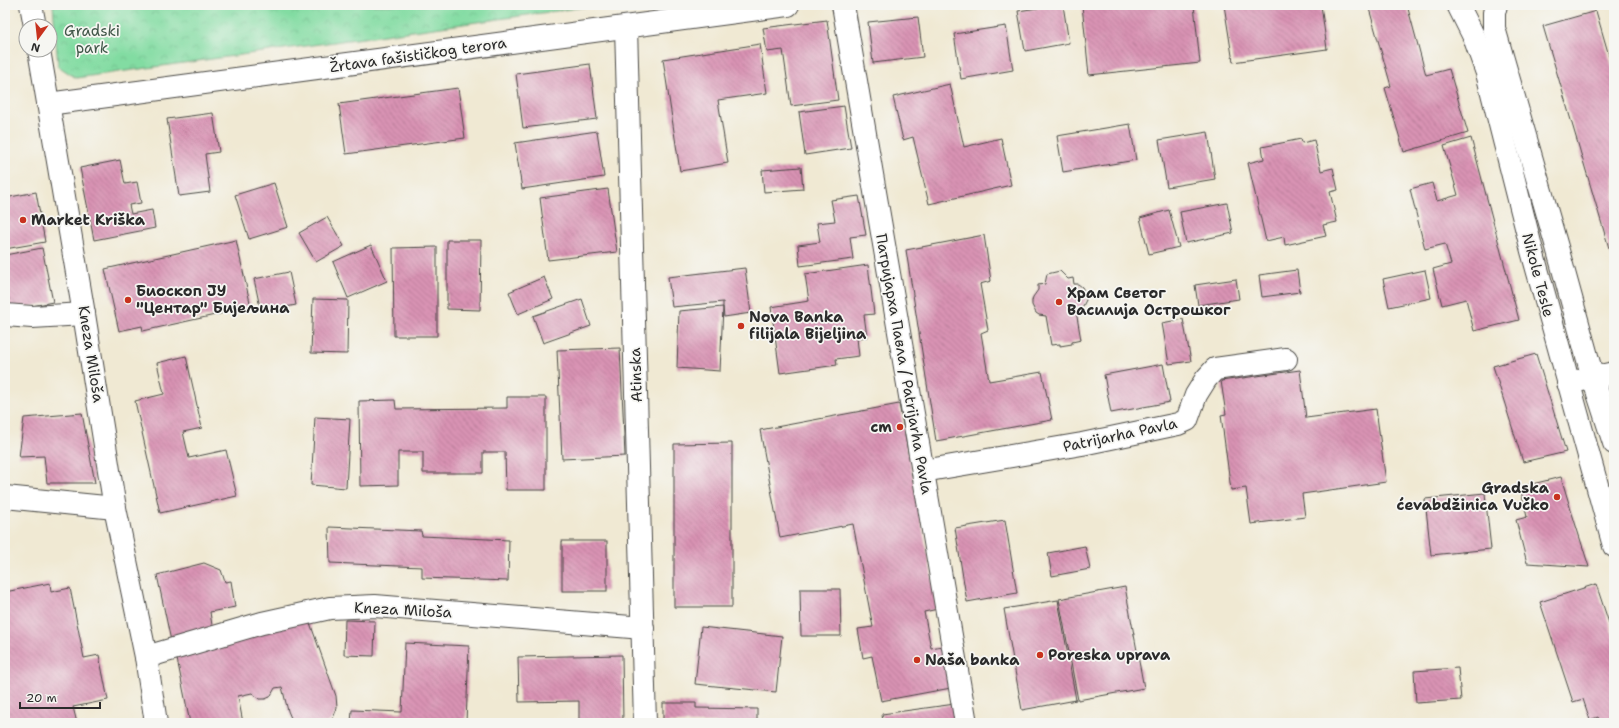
<svg xmlns="http://www.w3.org/2000/svg" width="1619" height="728" viewBox="0 0 1619 728" font-family="'Shantell Sans',sans-serif">
	<defs>
		<pattern id="park-crowns" width="20" height="18" patternUnits="userSpaceOnUse"><rect width="20" height="18" fill="#82dca2"/><path d="M2 6a3 3 0 1 1 6 0M12 15a3 3 0 1 1 6 0" fill="none" stroke="#70bd8c"/></pattern>
		<pattern id="building-back-hatch" width="6" height="6" patternUnits="userSpaceOnUse"><rect width="6" height="6" fill="#d993b4"/><path d="M-1 5l2 2M0 0l6 6M5-1l2 2" fill="none" stroke="#b07893"/></pattern>
	</defs>
	<rect width="100%" height="100%" fill="#f6f6f2"/>
	<filter id="ink" filterUnits="userSpaceOnUse"><feTurbulence type="fractalNoise" baseFrequency=".025" numOctaves="2"/><feDisplacementMap in="SourceGraphic" scale="8" xChannelSelector="R" yChannelSelector="G"/><feConvolveMatrix kernelMatrix="1 2 1 2 8 2 1 2 1" color-interpolation-filters="sRGB"/></filter>
	<filter id="wash" filterUnits="userSpaceOnUse"><feTurbulence type="fractalNoise" baseFrequency=".012" numOctaves="4" result="noise"/><feDisplacementMap in="SourceGraphic" scale="16" xChannelSelector="R" yChannelSelector="G"/><feGaussianBlur stdDeviation="0.9" result="paint"/><feColorMatrix in="noise" values="0 0 0 0 0 0 0 0 0 0 0 0 0 0 0 0 0 1.4 0 .05"/><feComposite in="paint" operator="in"/></filter>
	<g filter="url(#wash)">
		<rect width="100%" height="100%" fill="#f0e9d3"/>
		<path fill="url(#park-crowns)" stroke="#568466" d="M53 5H599L76 78 58 66Z"/>
		<g id="blocks">
			<g fill="url(#building-back-hatch)">
				<path d="M1057 5H1063L1069 43 1025 51 1018 11Z"/>
				<path d="M1082 5H1194L1200 63 1089 75Z"/>
				<path d="M1224 5H1321L1327 49 1233 62Z"/>
				<path d="M1368 5H1407L1426 75 1449 69 1468 133 1404 152 1385 88 1391 86Z"/>
				<path d="M1596 11 1614 73V265L1543 26Z"/>
				<path d="M918 17 923 57 873 63 868 22Z"/>
				<path d="M827 20 838 100 791 106 783 50 767 52 763 28Z"/>
				<path d="M1006 26 1013 70 961 79 954 34Z"/>
				<path d="M760 44 767 93 718 100 728 163 680 171 663 59Z"/>
				<path d="M5 52 8 70 5 71Z"/>
				<path d="M590 64 597 119 523 128 516 74Z"/>
				<path d="M950 84 964 147 1001 138 1011 185 929 204 913 137 903 140 893 97Z"/>
				<path d="M458 88 465 138 346 154 339 104Z"/>
				<path d="M844 106 851 148 805 155 799 112Z"/>
				<path d="M213 113 219 152 205 154 210 192 179 196 167 119Z"/>
				<path d="M1130 124 1136 160 1063 172 1057 136Z"/>
				<path d="M597 131 604 177 522 189 515 143Z"/>
				<path d="M1208 132 1215 179 1167 187 1159 140Z"/>
				<path d="M1471 138 1519 320 1474 331 1466 299 1442 305 1433 269 1451 264 1445 244 1425 249 1410 189 1432 183 1437 201 1458 195 1444 146Z"/>
				<path d="M1301 139 1302 143 1314 140 1321 171 1333 168 1338 190 1330 192 1337 222 1323 225 1326 236 1285 245 1284 237 1266 241 1248 163 1264 159 1262 147Z"/>
				<path d="M120 160 125 184 137 182 141 203 129 205 131 214 152 210 155 228 94 240 80 168Z"/>
				<path d="M801 167 803 189 764 192 762 170Z"/>
				<path d="M274 183 288 227 249 239 235 195Z"/>
				<path d="M608 189 617 252 548 260 540 198Z"/>
				<path d="M36 192 45 242 5 249V198Z"/>
				<path d="M859 196 866 235 850 237 853 259 800 266 798 245 820 242 817 223 835 221 831 200Z"/>
				<path d="M1227 203 1233 233 1186 243 1180 212Z"/>
				<path d="M1169 210 1179 247 1149 254 1140 218Z"/>
				<path d="M327 217 344 246 316 262 299 233Z"/>
				<path d="M984 235 991 281 980 284 988 330 981 333 989 381 1042 372 1052 420 936 441 906 250Z"/>
				<path d="M236 240 251 307 143 331 142 326 119 331 105 269Z"/>
				<path d="M447 240H481L480 310 447 309Z"/>
				<path d="M371 245 387 281 348 298 333 262Z"/>
				<path d="M437 247V336H394L393 248Z"/>
				<path d="M42 248 53 302 11 310 5 280V255Z"/>
				<path d="M868 265 874 314 864 315 867 337 857 338 859 356 836 359 837 365 780 373 771 307 809 301 805 274Z"/>
				<path d="M745 268 751 313 724 317 723 307 720 371 677 368 679 311 723 307V302L672 307 668 277Z"/>
				<path d="M1297 270 1300 292 1262 297 1259 275Z"/>
				<path d="M1425 270 1431 298 1389 307 1383 279Z"/>
				<path d="M1060 271 1068 279 1073 278 1074 284H1078L1082 287 1086 295V300L1082 308 1076 311 1081 340 1072 342V344L1060 346V344L1051 345 1046 316 1039 315 1036 313 1032 305V301L1033 297 1038 290V285L1045 284 1047 274Z"/>
				<path d="M289 272 296 305 261 312 254 279Z"/>
				<path d="M544 277 553 299 518 314 509 292Z"/>
				<path d="M1236 279 1239 299 1198 305 1195 285Z"/>
				<path d="M313 299 348 300 347 354 311 353Z"/>
				<path d="M582 299 591 326 543 343 533 316Z"/>
				<path d="M1183 319 1191 361 1169 364 1162 323Z"/>
				<path d="M620 348 625 456 562 459 557 350Z"/>
				<path d="M1536 354 1566 452 1523 462 1493 366Z"/>
				<path d="M186 356 202 428 183 432 189 458 226 450 237 496 160 513 135 401 164 394 157 363Z"/>
				<path d="M1163 364 1170 402 1111 413 1104 375Z"/>
				<path d="M1300 370 1306 418 1376 409 1386 482 1302 494 1305 517 1251 524 1246 488 1231 490 1221 415 1226 414 1221 381Z"/>
				<path d="M507 397H546V490H506L505 452H483V473H423V452H398V485L360 486 359 401 395 400 396 409 507 408Z"/>
				<path d="M899 404 938 609 924 612 931 648 942 646 951 688 881 701 872 656 863 658 858 629 873 627 853 524 780 538 760 430Z"/>
				<path d="M82 413 95 483H47L44 456 19 457 24 418Z"/>
				<path d="M315 417 350 419 346 488 311 485Z"/>
				<path d="M732 443V607H674V444Z"/>
				<path d="M1561 477 1570 507 1589 567 1527 563 1516 520 1527 517 1520 487Z"/>
				<path d="M1485 493 1491 549 1431 555 1425 499Z"/>
				<path d="M1005 520 1017 593 967 602 955 528Z"/>
				<path d="M329 527 421 531 422 536 509 540 508 581 422 578V567L330 563Z"/>
				<rect x="562" y="541" width="45" height="50"/>
				<path d="M1085 546 1090 569 1052 576 1048 553Z"/>
				<path d="M204 563 221 570 225 582 231 581 235 607 210 612 213 632 171 641 157 575Z"/>
				<path d="M50 583 51 592 70 588 84 658 99 655 108 700 73 707 77 723H5V592Z"/>
				<path d="M1596 584 1614 638V723H1601L1598 717 1590 720 1583 699 1573 702 1540 602Z"/>
				<path d="M1125 587 1144 688 1078 700 1059 599Z"/>
				<path d="M800 589H840L841 636H801Z"/>
				<path d="M1058 600 1076 700 1022 710 1004 609Z"/>
				<path d="M309 620 336 696 337 708 333 718 328 723H296L291 718 288 711 282 687 275 688 270 697 265 699H259L252 693 238 696 243 723H190L176 654Z"/>
				<path d="M345 620 375 621 374 656 344 655Z"/>
				<path d="M701 627 782 636 776 692 695 684Z"/>
				<path d="M405 643 469 646 466 723H351L352 710 402 712Z"/>
				<path d="M622 655 623 723H579V701L519 702 518 657Z"/>
				<path d="M1458 668 1461 700 1416 703 1414 671Z"/>
				<path d="M663 703H696V708L757 709V723H663Z"/>
				<path d="M955 704 957 723H883L882 714Z"/>
			</g>
		</g>
	</g>
	<g filter="url(#ink)">
		<use href="#blocks" fill-opacity="0" stroke="#494844" stroke-width="1"/>
		<g fill="none" stroke-linecap="round" stroke-linejoin="round">
			<g stroke="#494844" stroke-width="24">
				<g id="street">
					<path d="M843 5 966 723"/>
					<path d="M626 27 645 723"/>
					<path d="M48 104 788 5"/>
					<path d="M5 315 32 317 84 314"/>
					<path d="M1568 383 1614 373"/>
					<path d="M923 471 1082 444 1178 424 1187 420 1196 395 1206 379 1215 369 1286 359"/>
					<path d="M5 497 115 508"/>
					<path d="M146 657 262 623 330 608 375 606 643 628"/>
				</g>
			</g>
			<g stroke="#494844" stroke-width="24">
				<g id="secondary">
					<path d="M31 5 35 26"/>
					<path d="M1458 5 1474 37 1487 73 1532 251 1614 546"/>
					<path d="M1496 5 1494 13V28L1557 247 1593 378 1614 443"/>
					<path d="M39 50 84 314 115 508 146 657 156 723"/>
				</g>
			</g>
			<use href="#street" stroke="#fff" stroke-width="22"/>
			<use href="#secondary" stroke="#fff" stroke-width="22"/>
		</g>
	</g>
	<g fill="#c8321e" stroke="#f6f6f2" stroke-width="1.5">
		<circle cx="23" cy="220" r="4"/>
		<circle cx="128" cy="300" r="4"/>
		<circle cx="1059" cy="302" r="4"/>
		<circle cx="741" cy="326" r="4"/>
		<circle cx="900" cy="427" r="4"/>
		<circle cx="1557" cy="497" r="4"/>
		<circle cx="1040" cy="655" r="4"/>
		<circle cx="917" cy="660" r="4"/>
	</g>
	<g text-anchor="middle" dominant-baseline="central" stroke-width="3.5" stroke-linejoin="round" paint-order="stroke">
		<g font-size="15" fill="#415749" stroke="#f6f6f2">
			<text x="92" y="31">Gradski<tspan x="92" dy="17">park</tspan></text>
		</g>
		<g font-size="15" fill="#2b2b2b" stroke="#f6f6f2">
			<text transform="translate(418 55) rotate(-8)">Žrtava fašističkog terora</text>
			<text transform="translate(1538 275) rotate(75)">Nikole Tesle</text>
			<text transform="translate(91 354) rotate(81)">Kneza Miloša</text>
			<text transform="translate(904 364) rotate(80)">Патријарха Павла / Patrijarha Pavla</text>
			<text transform="translate(636 375) rotate(-92)">Atinska</text>
			<text transform="translate(1120 435) rotate(-12)">Patrijarha Pavla</text>
			<text transform="translate(403 610) rotate(3)">Kneza Miloša</text>
		</g>
		<g font-size="15" font-weight="bold" fill="#2b2b2b" stroke="#f6f6f2" text-anchor="start">
			<text x="31" y="220">Market Kriška</text>
			<text x="136" y="291">Биоскоп ЈУ<tspan x="136" dy="17">"Центар" Бијељина</tspan></text>
			<text x="1067" y="293">Храм Светог<tspan x="1067" dy="17">Василија Острошког</tspan></text>
			<text x="749" y="317">Nova Banka<tspan x="749" dy="17">filijala Bijeljina</tspan></text>
			<text x="892" y="427" text-anchor="end">cm</text>
			<text x="1549" y="488" text-anchor="end">Gradska<tspan x="1549" dy="17">ćevabdžinica Vučko</tspan></text>
			<text x="1048" y="655">Poreska uprava</text>
			<text x="925" y="660">Naša banka</text>
		</g>
	</g>
	<rect width="1619" height="728" fill="none" stroke="#f6f6f2" stroke-width="20"/>
	<g transform="translate(38 38) rotate(195)"><circle r="19" fill="#f6f6f2" stroke="#a5a5a2"/>
	<path d="M0-3L7 15L0 10L-7 15Z" fill="#c8321e"/>
	<text y="-6" font-size="11" font-weight="bold" text-anchor="middle" fill="#2b2b2b">N</text>
	</g>
	<path d="M20 702v6h80v-6" fill="none" stroke="#2b2b2b" stroke-width="2"/>
	<text x="26" y="702" font-size="12" fill="#2b2b2b" stroke="#f6f6f2" stroke-width="3" paint-order="stroke">20 m</text>
</svg>
